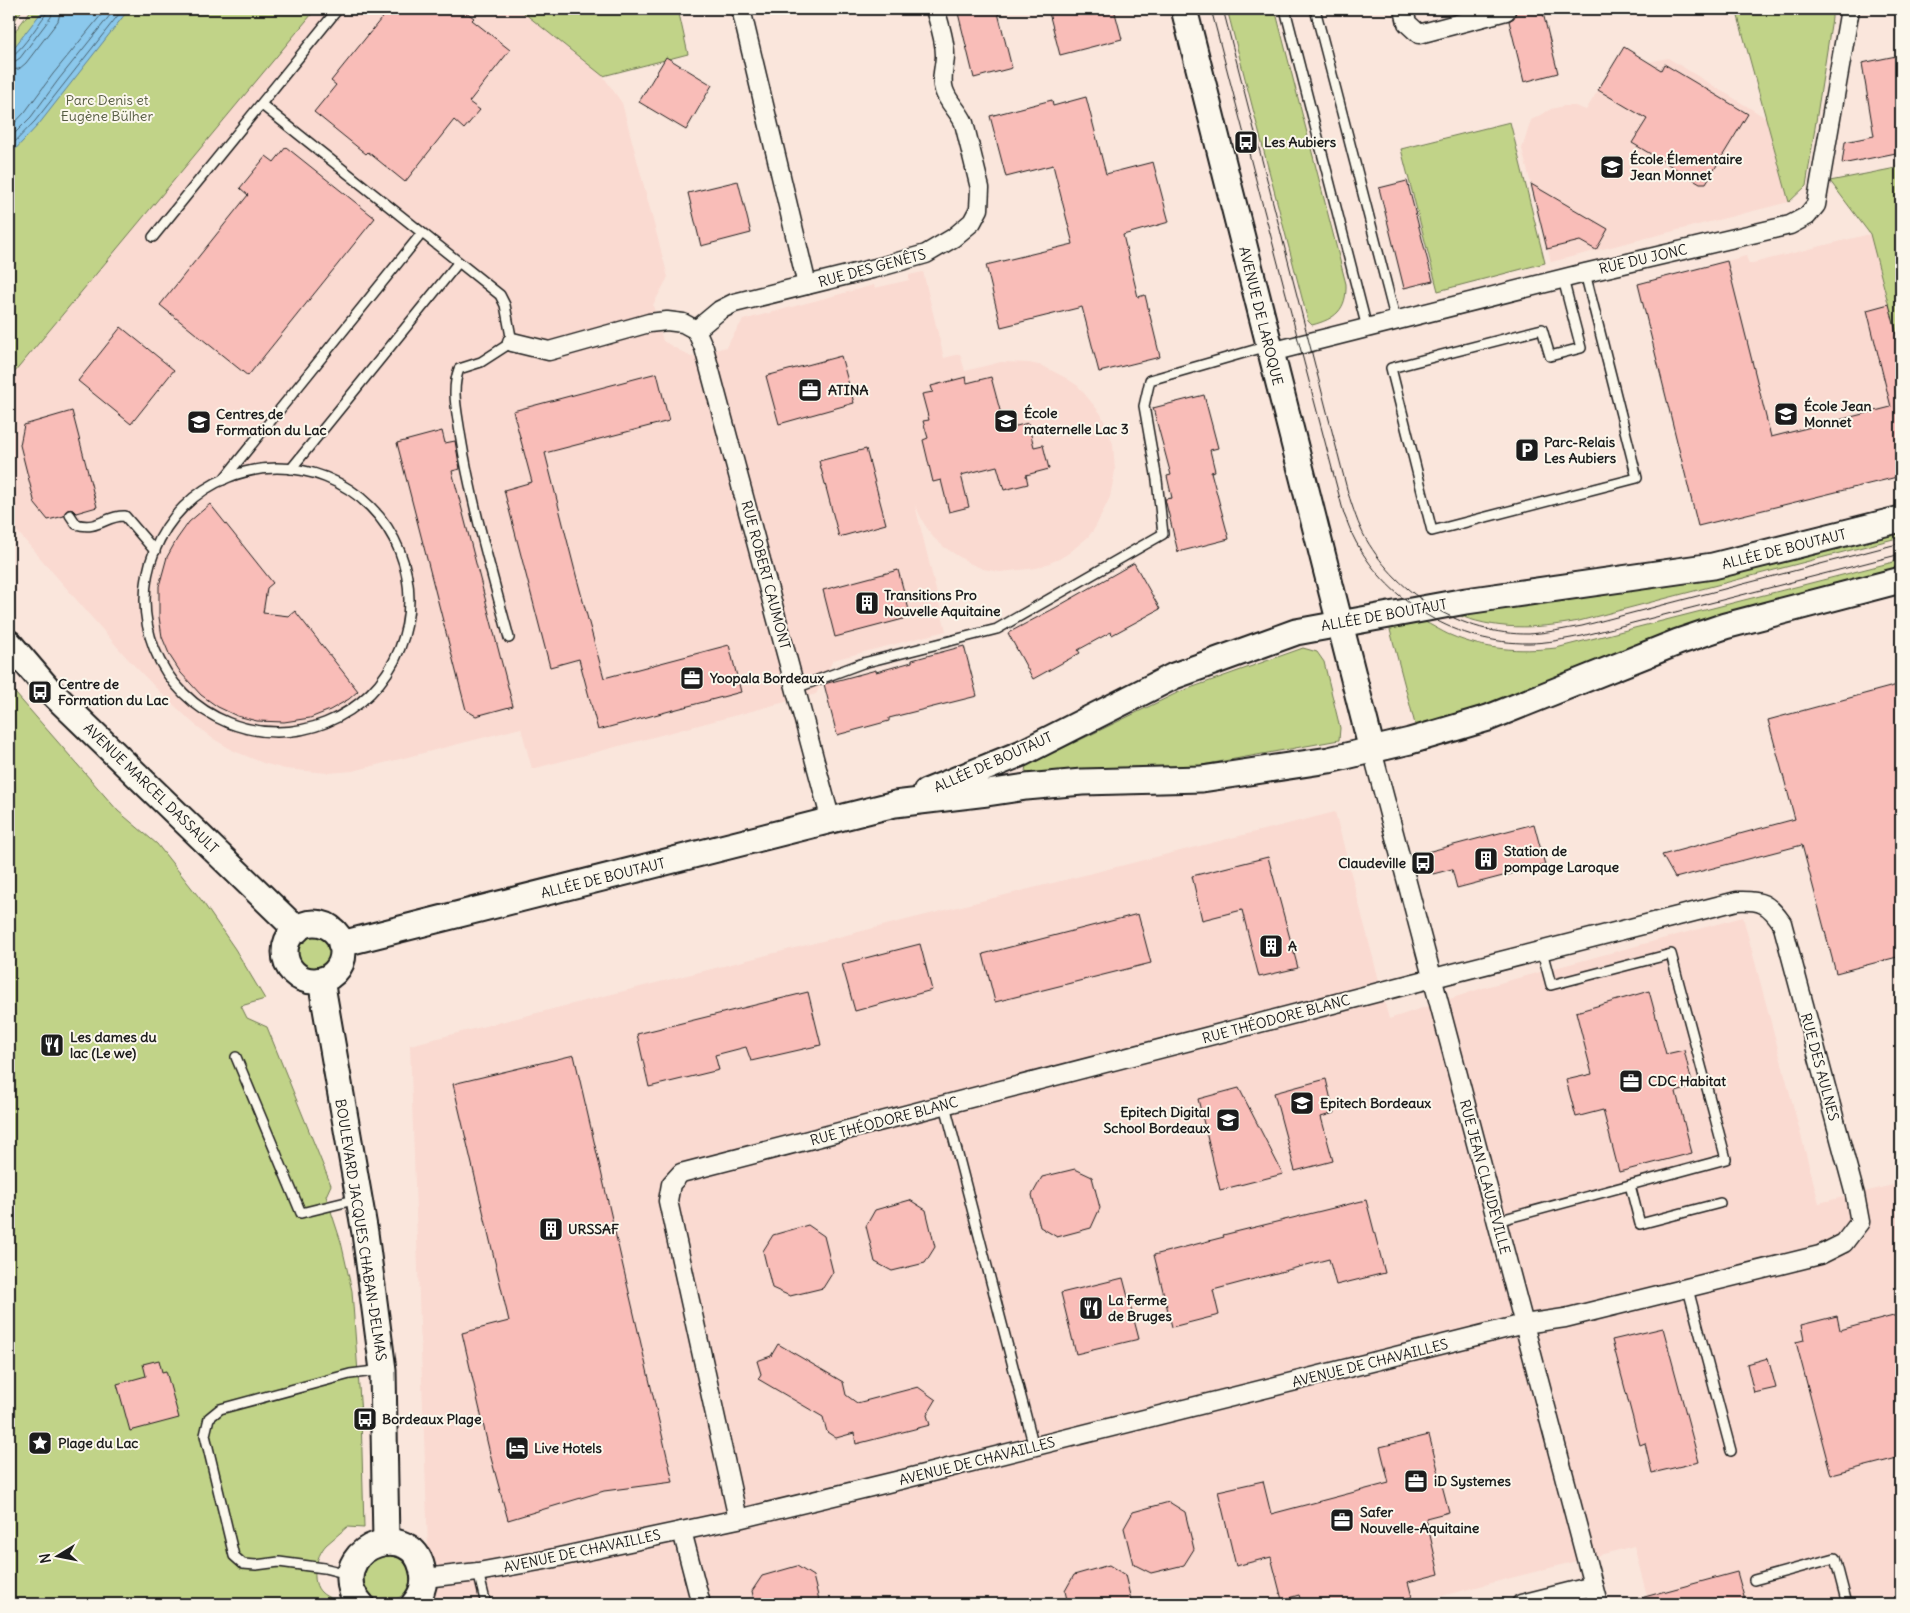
<svg xmlns="http://www.w3.org/2000/svg" width="1910" height="1613" viewBox="0 0 1910 1613" font-family="Delius,sans-serif">
	<rect width="100%" height="100%" fill="#fae6dc"/>
	<filter id="ink" filterUnits="userSpaceOnUse"><feTurbulence type="fractalNoise" baseFrequency=".02" numOctaves="2"/><feDisplacementMap in="SourceGraphic" scale="10" xChannelSelector="R" yChannelSelector="G"/><feConvolveMatrix kernelMatrix="1 2 1 2 8 2 1 2 1" color-interpolation-filters="sRGB"/></filter>
	<g filter="url(#ink)">
		<g fill="#fadad1">
			<path d="M315 9H519L603 76 622 103 668 277 653 305 663 341 691 357 726 347 743 320 874 285 875 288 909 280V275L923 272 944 358 960 354 965 371 1001 362 1029 363 1043 366 1066 378 1078 386 1101 414 1113 444 1115 471 1110 497 1095 528 1087 538 1069 553 1059 559 1037 568 1000 572 983 569 969 563 944 547 933 537 923 522 915 505 946 631 833 660 816 694 532 769 521 728 353 771 328 773 285 769 263 763 234 751 212 738 193 723 158 690 127 658 9 522V376Z"/>
			<path d="M1624 47 1648 62 1668 58 1766 118 1789 202 1551 262 1522 149 1531 120 1551 109 1564 106H1575L1586 110Z"/>
			<path d="M1870 234 1901 352V476L1698 526 1638 284 1746 256 1749 264Z"/>
			<path d="M1335 812 1389 1019 1489 986 1743 917 1819 1203 1901 1183V1604H1649L1634 1546 1411 1604H430L410 1045Z"/>
		</g>
		<g fill="#c1d388" stroke="#6e7852">
			<path d="M9 9H23L9 28Z"/>
			<path d="M32 9H316L9 379V39Z"/>
			<path d="M519 9H678L688 54 603 76Z"/>
			<path d="M1227 9H1275L1346 284C1347 310 1335 319 1312 325L1308 321Z"/>
			<path d="M1736 9H1832V18L1806 186 1789 202Z"/>
			<path d="M1510 122 1545 263 1438 291 1401 149Z"/>
			<path d="M1901 167V352L1870 234 1830 181Z"/>
			<path d="M1901 528V537L1579 621C1536 629 1495 631 1453 613Z"/>
			<path d="M1901 560V569L1416 728 1389 626C1398 624 1410 620 1419 620 1424 620 1444 633 1450 635 1485 650 1519 652 1556 648Z"/>
			<path d="M1303 648 1317 652 1324 662 1340 728 1339 740 1202 765 1030 775 1025 771 1026 766 1179 692Z"/>
			<path d="M9 686 118 811 157 844 202 901 235 949 265 999 241 1006 247 1018 267 1027 331 1185 326 1196 341 1242 352 1291 361 1414 364 1528 347 1527C340 1533 333 1539 326 1545 316 1556 309 1582 322 1593 326 1597 337 1601 343 1604H9Z"/>
			<circle cx="313" cy="952" r="18"/>
			<circle cx="387" cy="1578" r="23"/>
		</g>
		<path fill="#8bc8ec" stroke="#5f8399" d="M44 9H129L39 124 9 156V54Z"/>
		<g fill="none" stroke-linecap="round" stroke-linejoin="round">
			<g stroke="#48616f" stroke-width="1">
				<path d="M9 57C19 55 39 23 46 14L47 9"/>
				<path d="M9 63 14 62 20 58 51 17 53 9"/>
				<path d="M9 70 19 69 26 63 58 21 61 9"/>
				<path d="M9 129 25 112 53 74 106 9"/>
				<path d="M9 139 31 117 59 79 115 9"/>
				<path d="M9 148 35 121 123 9"/>
			</g>
		</g>
		<g fill="#f9bdb8" stroke="#1c1c1c">
			<path d="M389 9H462L474 18 472 20 510 50 469 102 480 110 464 129 454 120 405 182 368 152 366 154 314 112 336 85 331 81Z"/>
			<path d="M957 9H997L1012 68 974 78Z"/>
			<path d="M1048 9H1114L1122 39 1060 55Z"/>
			<path d="M1516 9H1542L1558 73 1524 82 1509 21 1514 18Z"/>
			<path d="M1624 47 1661 70 1664 64 1748 114 1706 183H1700L1632 143 1647 119 1598 90Z"/>
			<path d="M1901 55V152L1842 164 1845 142 1874 136 1862 63Z"/>
			<path d="M666 57 712 85 686 130 639 102Z"/>
			<path d="M1086 97 1106 174 1153 162 1169 222 1123 235 1138 297 1145 295 1160 357 1099 372 1082 307 1001 327 986 265 1073 244 1053 165 1006 177 990 116 1052 100 1053 106Z"/>
			<path d="M286 147 375 218 248 376 160 305 248 195 240 188 266 156 274 162Z"/>
			<path d="M738 181 751 233 701 246 688 193Z"/>
			<path d="M1407 181 1433 281 1404 288 1379 188Z"/>
			<path d="M1531 184 1608 229 1596 250 1580 241 1547 249Z"/>
			<path d="M1727 261 1771 437 1891 407 1867 310 1889 304 1901 352V476L1698 526 1638 284Z"/>
			<path d="M121 327 174 370 131 424 78 381Z"/>
			<path d="M841 356 854 403 779 424 766 376Z"/>
			<path d="M657 373 669 421 545 453 577 579 604 678 729 645 741 692 598 730 579 659 550 667 504 490 532 482 513 411Z"/>
			<path d="M966 377 967 383 991 377 1005 429 1028 423 1034 447 1043 445 1049 469 1026 475 1028 484 1004 490 997 466 961 475 969 507 949 512 941 480 933 482 923 440 928 438 923 421 929 420 922 394 933 392 931 386Z"/>
			<path d="M1204 395 1218 448 1210 450 1215 471 1211 472 1229 539 1178 552 1165 499 1172 498 1167 476 1171 475 1153 408Z"/>
			<path d="M72 411 97 507 76 513 73 510 69 509 65 512 64 516 48 520 35 504 20 445 24 425Z"/>
			<path d="M442 431 445 443 455 441 460 469 452 471 513 706 476 716 466 710 397 443Z"/>
			<path d="M866 449 886 524 839 537 819 461Z"/>
			<path d="M210 504 273 583 267 588 263 613 289 616 295 611 358 691 349 699 330 710 310 718 284 722 257 721 237 716 218 707 201 695 181 673 170 656 162 637 159 617V586L167 557 177 539 189 522Z"/>
			<path d="M1134 563 1160 609 1112 635 1111 632 1078 650 1080 653 1033 679 1008 633 1055 608Z"/>
			<path d="M898 570 911 617 835 637 823 590Z"/>
			<path d="M964 646 977 696 889 718V721L837 735 824 684 876 670V672L912 662V660Z"/>
			<path d="M1901 684V956L1836 973 1802 845 1675 878 1662 855 1795 819 1768 720Z"/>
			<path d="M1534 824 1545 865 1457 888 1452 869 1433 874 1427 852Z"/>
			<path d="M1268 857 1298 968 1259 977 1242 910 1202 920 1192 876Z"/>
			<path d="M1138 914 1151 963 995 1002 983 954Z"/>
			<path d="M920 944 932 990 855 1011 842 964Z"/>
			<path d="M1649 991 1666 1054 1684 1050 1693 1087 1676 1092 1692 1153 1619 1172 1603 1110 1576 1117 1566 1080 1592 1074 1576 1012Z"/>
			<path d="M808 992 821 1045 751 1061 746 1047 715 1055 719 1070 649 1087 637 1034Z"/>
			<path d="M574 1055 673 1482 604 1491 508 1520 491 1458 462 1333 509 1321 453 1084Z"/>
			<path d="M1326 1079 1334 1113 1321 1117 1333 1161 1295 1171 1274 1093Z"/>
			<path d="M1239 1088 1283 1174 1220 1190 1198 1099Z"/>
			<path d="M1075 1169 1092 1177 1100 1208 1091 1228 1057 1237 1040 1227 1032 1195 1042 1177Z"/>
			<path d="M910 1200 926 1210 935 1247 925 1263 892 1271 875 1262 866 1226 875 1210Z"/>
			<path d="M1366 1200 1385 1273 1336 1285 1329 1259 1213 1290 1219 1315 1172 1327 1154 1255 1224 1237 1223 1235Z"/>
			<path d="M808 1225 824 1236 833 1272 823 1288 790 1296 772 1288 763 1251 773 1235Z"/>
			<path d="M1123 1278 1139 1339 1076 1354 1061 1293Z"/>
			<path d="M1901 1314V1457L1831 1475 1796 1342 1804 1340 1801 1325 1837 1316 1840 1330Z"/>
			<path d="M1663 1328 1699 1462 1652 1473 1645 1443 1640 1445 1612 1340Z"/>
			<path d="M778 1344 843 1382 846 1395 857 1403 918 1387 936 1400 927 1415 930 1425 856 1444 854 1433 836 1438 827 1432 823 1417 758 1379 761 1374 757 1361 771 1356Z"/>
			<path d="M1768 1358 1776 1388 1754 1393 1747 1364Z"/>
			<path d="M159 1360 162 1372 166 1371 179 1418 130 1431 117 1384 146 1376 143 1364Z"/>
			<path d="M1429 1435 1449 1512 1426 1518 1439 1574 1408 1582 1412 1597 1385 1604H1302L1299 1595 1282 1600 1271 1557 1236 1566 1218 1491 1263 1481 1271 1514 1389 1483 1380 1447Z"/>
			<path d="M1169 1502 1185 1512 1194 1549 1184 1565 1151 1573 1133 1564 1124 1528 1133 1512Z"/>
			<path d="M1109 1565 1125 1575 1132 1604H1068L1065 1591 1074 1575Z"/>
			<path d="M797 1566 813 1576 820 1604H755L752 1591 762 1576Z"/>
			<path d="M1737 1572 1746 1604H1638L1637 1599Z"/>
		</g>
		<g fill="none" stroke-linecap="round" stroke-linejoin="round">
			<g stroke="#1c1c1c" stroke-width="12">
				<g id="lane">
					<path d="M1285 9 1367 328"/>
					<path d="M1315 9 1396 321"/>
					<path d="M262 105 500 295 505 305 512 342 481 362 459 369C451 390 457 411 460 433 471 502 491 570 509 638"/>
					<path d="M153 237 338 9"/>
					<path d="M1563 279 1581 348 1550 356 1542 329 1391 368 1432 531 1637 478 1585 273"/>
					<circle cx="277" cy="600" r="132"/>
					<path d="M291 469 458 263"/>
					<path d="M223 480 422 233"/>
					<path d="M70 515 76 524C98 531 106 515 125 516L155 551"/>
					<path d="M796 688 863 663 997 629 1163 534 1157 480 1144 406 1150 380 1268 346"/>
					<path d="M236 1057 301 1213 358 1199"/>
					<path d="M945 1105 1034 1447"/>
					<path d="M1630 1185 1640 1224 1720 1203"/>
					<path d="M1497 1221 1726 1159 1671 954 1551 985 1542 951"/>
					<path d="M1688 1289 1731 1451"/>
					<path d="M478 1572 486 1604"/>
					<path d="M348 1574 324 1568 279 1562 256 1565 243 1564 234 1556 205 1435 209 1418 220 1409 350 1374 383 1370"/>
					<path d="M1754 1580 1835 1558 1847 1604"/>
				</g>
			</g>
			<g stroke="#1c1c1c" stroke-width="21">
				<g id="street">
					<path d="M741 9 807 285"/>
					<path d="M1404 9 1407 23 1419 34 1506 11"/>
					<path d="M696 330 720 310 734 303 880 267 926 254 953 238 972 222 979 209 980 188 964 123C959 111 948 103 944 90 940 78 945 67 945 55 945 39 939 23 935 9"/>
					<path d="M696 330 704 348 831 821"/>
					<path d="M512 342 549 351 649 323 667 321 683 323 696 330"/>
					<path d="M1271 352 1585 273 1790 225 1807 216 1816 205 1850 9"/>
					<path d="M1372 750 1598 1604"/>
					<path d="M682 1531 701 1604"/>
					<path d="M425 1578 478 1572 545 1560 738 1519 896 1481 1524 1324 1565 1318 1820 1255 1844 1243 1860 1222 1855 1195 1782 923C1768 903 1761 900 1737 901L1414 983 681 1173 671 1184 668 1201 738 1519"/>
					<path d="M1521 1604 1593 1586"/>
				</g>
			</g>
			<g stroke="#1c1c1c" stroke-width="29">
				<g id="secondary">
					<path d="M1184 9 1372 750"/>
					<path d="M9 643 50 691 297 930"/>
					<path d="M926 792 1022 753 1174 676 1296 632 1466 601 1713 566 1901 519"/>
					<circle cx="314" cy="952" r="29"/>
					<path d="M341 944 895 804 987 793 1026 787 1082 782 1202 779 1329 760 1410 741 1488 718 1678 642 1725 626 1901 580"/>
					<path d="M321 980 365 1233 383 1370 386 1542"/>
					<path d="M361 1604C358 1600 354 1596 352 1591 337 1544 411 1521 422 1568 426 1582 423 1593 414 1604"/>
				</g>
			</g>
			<use href="#lane" stroke="#fbf7ec" stroke-width="9"/>
			<use href="#street" stroke="#fbf7ec" stroke-width="18"/>
			<use href="#secondary" stroke="#fbf7ec" stroke-width="25"/>
			<g stroke="#1c1c1c" stroke-width="1">
				<path d="M1211 9 1344 514C1348 523 1351 533 1356 542 1390 604 1458 644 1529 643 1547 643 1565 639 1582 636L1901 554"/>
				<path d="M1223 9 1348 493C1353 508 1358 525 1366 539 1399 596 1463 635 1529 634 1547 633 1564 629 1582 626L1901 543"/>
			</g>
		</g>
	</g>
	<defs>
		<g id="bus-square" transform="scale(1.25)"><rect x="-9" y="-9" width="18" height="18" rx="4" fill="#1c1c1c" stroke="#fbf7ec"/><path d="M-5-6H5V4H4V6H2V4H-2V6H-4V4H-5ZM-3.5-4V0h7V-4ZM-3.5 1.2v1.5H-2V1.2ZM2 1.2v1.5H3.5V1.2Z" fill="#fff"/></g>
		<g id="school-square" transform="scale(1.25)"><rect x="-9" y="-9" width="18" height="18" rx="4" fill="#1c1c1c" stroke="#fbf7ec"/><path d="M0-5L7-2L0 1L-7-2ZM-4 1L0 2.5L4 1V4Q0 6-4 4Z" fill="#fff"/></g>
		<g id="office-square" transform="scale(1.25)"><rect x="-9" y="-9" width="18" height="18" rx="4" fill="#1c1c1c" stroke="#fbf7ec"/><path d="M-6-3h4V-5.5h4V-3h4V5H-6ZM-1-4.5V-3h2v-1.5ZM-6 0V1H6V0Z" fill="#fff"/></g>
		<g id="university-square" transform="scale(1.25)"><rect x="-9" y="-9" width="18" height="18" rx="4" fill="#1c1c1c" stroke="#fbf7ec"/><path d="M0-5L7-2L0 1L-7-2ZM-4 1L0 2.5L4 1V4Q0 6-4 4Z" fill="#fff"/></g>
		<g id="parking-square" transform="scale(1.25)"><rect x="-9" y="-9" width="18" height="18" rx="4" fill="#1c1c1c" stroke="#fbf7ec"/><path d="M-3.5-5.5H1a3.5 3.5 0 0 1 0 7H-1V5.5H-3.5ZM-1-3.4V-.6H.8a1.4 1.4 0 0 0 0-2.8Z" fill="#fff"/></g>
		<g id="building-square" transform="scale(1.25)"><rect x="-9" y="-9" width="18" height="18" rx="4" fill="#1c1c1c" stroke="#fbf7ec"/><path d="M-4-6H4V6H1V3H-1V6H-4ZM-2.5-4.3h1.7v1.8h-1.7ZM.8-4.3h1.7v1.8H.8ZM-2.5-1h1.7V.8h-1.7ZM.8-1h1.7V.8H.8Z" fill="#fff"/></g>
		<g id="restaurant-square" transform="scale(1.25)"><rect x="-9" y="-9" width="18" height="18" rx="4" fill="#1c1c1c" stroke="#fbf7ec"/><path d="M-5-6h1v4h1v-4h1v4h1v-4h1v5L-1.5 .5V6h-2V.5L-5-1ZM5-6V6H3V1.5H1.5Q1.5-4 5-6Z" fill="#fff"/></g>
		<g id="sight-square" transform="scale(1.25)"><rect x="-9" y="-9" width="18" height="18" rx="4" fill="#1c1c1c" stroke="#fbf7ec"/><path d="M0-6L1.8-2.2L6-1.7L2.9 1.2L3.7 5.4L0 3.3L-3.7 5.4L-2.9 1.2L-6-1.7L-1.8-2.2Z" fill="#fff"/></g>
		<g id="hotel-square" transform="scale(1.25)"><rect x="-9" y="-9" width="18" height="18" rx="4" fill="#1c1c1c" stroke="#fbf7ec"/><path d="M-6-4.5h1.5V1H6V5H4.5V3h-9V5H-6ZM-4 0a1.8 1.8 0 1 1 3.6 0ZM.5 0V-2.5h3Q6-2.5 6 0Z" fill="#fff"/></g>
	</defs>
	<g fill-rule="evenodd">
		<use href="#bus-square" x="1246" y="142"/>
		<use href="#school-square" x="1612" y="167"/>
		<use href="#office-square" x="810" y="390"/>
		<use href="#school-square" x="1786" y="414"/>
		<use href="#school-square" x="1006" y="421"/>
		<use href="#university-square" x="199" y="422"/>
		<use href="#parking-square" x="1527" y="450"/>
		<use href="#building-square" x="867" y="603"/>
		<use href="#office-square" x="692" y="678"/>
		<use href="#bus-square" x="40" y="692"/>
		<use href="#building-square" x="1486" y="859"/>
		<use href="#bus-square" x="1423" y="863"/>
		<use href="#building-square" x="1271" y="946"/>
		<use href="#restaurant-square" x="52" y="1045"/>
		<use href="#office-square" x="1631" y="1081"/>
		<use href="#university-square" x="1302" y="1103"/>
		<use href="#university-square" x="1228" y="1120"/>
		<use href="#building-square" x="551" y="1229"/>
		<use href="#restaurant-square" x="1091" y="1308"/>
		<use href="#bus-square" x="365" y="1419"/>
		<use href="#sight-square" x="40" y="1443"/>
		<use href="#hotel-square" x="517" y="1448"/>
		<use href="#office-square" x="1416" y="1481"/>
		<use href="#office-square" x="1342" y="1520"/>
	</g>
	<g text-anchor="middle" dominant-baseline="central" stroke-width="4" stroke-linejoin="round" paint-order="stroke">
		<g font-size="14" fill="#565c42" stroke="#fbf7ec">
			<text x="107" y="100">Parc Denis et<tspan x="107" dy="16">Eugène Bülher</tspan></text>
		</g>
		<g font-size="14" font-weight="bold" fill="#1c1c1c" stroke="#fbf7ec" text-anchor="start">
			<text x="1264" y="142">Les Aubiers</text>
			<text x="1630" y="159">École Élementaire<tspan x="1630" dy="16">Jean Monnet</tspan></text>
			<text x="828" y="390">ATINA</text>
			<text x="1804" y="406">École Jean<tspan x="1804" dy="16">Monnet</tspan></text>
			<text x="1024" y="413">École<tspan x="1024" dy="16">maternelle Lac 3</tspan></text>
			<text x="216" y="414">Centres de<tspan x="216" dy="16">Formation du Lac</tspan></text>
			<text x="1544" y="442">Parc-Relais<tspan x="1544" dy="16">Les Aubiers</tspan></text>
			<text x="884" y="595">Transitions Pro<tspan x="884" dy="16">Nouvelle Aquitaine</tspan></text>
			<text x="710" y="678">Yoopala Bordeaux</text>
			<text x="58" y="684">Centre de<tspan x="58" dy="16">Formation du Lac</tspan></text>
			<text x="1504" y="851">Station de<tspan x="1504" dy="16">pompage Laroque</tspan></text>
			<text x="1406" y="863" text-anchor="end">Claudeville</text>
			<text x="1288" y="946">A</text>
			<text x="70" y="1037">Les dames du<tspan x="70" dy="16">lac (Le we)</tspan></text>
			<text x="1648" y="1081">CDC Habitat</text>
			<text x="1320" y="1103">Epitech Bordeaux</text>
			<text x="1210" y="1112" text-anchor="end">Epitech Digital<tspan x="1210" dy="16">School Bordeaux</tspan></text>
			<text x="568" y="1229">URSSAF</text>
			<text x="1108" y="1300">La Ferme<tspan x="1108" dy="16">de Bruges</tspan></text>
			<text x="382" y="1419">Bordeaux Plage</text>
			<text x="58" y="1443">Plage du Lac</text>
			<text x="534" y="1448">Live Hotels</text>
			<text x="1434" y="1481">iD Systemes</text>
			<text x="1360" y="1512">Safer<tspan x="1360" dy="16">Nouvelle-Aquitaine</tspan></text>
		</g>
		<g font-size="14" fill="#1c1c1c" stroke="#fbf7ec">
			<text transform="translate(1643 259) rotate(-13)">RUE DU JONC</text>
			<text transform="translate(872 268) rotate(-15)">RUE DES GENÊTS</text>
			<text transform="translate(1261 316) rotate(76)">AVENUE DE LAROQUE</text>
			<text transform="translate(1784 549) rotate(-14)">ALLÉE DE BOUTAUT</text>
			<text transform="translate(766 575) rotate(75)">RUE ROBERT CAUMONT</text>
			<text transform="translate(1384 615) rotate(-10)">ALLÉE DE BOUTAUT</text>
			<text transform="translate(993 762) rotate(-24)">ALLÉE DE BOUTAUT</text>
			<text transform="translate(151 788) rotate(44)">AVENUE MARCEL DASSAULT</text>
			<text transform="translate(603 878) rotate(-14)">ALLÉE DE BOUTAUT</text>
			<text transform="translate(1276 1019) rotate(-15)">RUE THÉODORE BLANC</text>
			<text transform="translate(1820 1067) rotate(75)">RUE DES AULNES</text>
			<text transform="translate(884 1121) rotate(-15)">RUE THÉODORE BLANC</text>
			<text transform="translate(1485 1177) rotate(75)">RUE JEAN CLAUDEVILLE</text>
			<text transform="translate(361 1230) rotate(81)">BOULEVARD JACQUES CHABAN-DELMAS</text>
			<text transform="translate(1370 1363) rotate(-14)">AVENUE DE CHAVAILLES</text>
			<text transform="translate(977 1461) rotate(-14)">AVENUE DE CHAVAILLES</text>
			<text transform="translate(582 1551) rotate(-12)">AVENUE DE CHAVAILLES</text>
		</g>
	</g>
	<rect width="1910" height="1613" fill="none" stroke="#fbf7ec" stroke-width="30"/>
	<rect x="15" y="15" width="1880" height="1583" fill="none" stroke="#1c1c1c" stroke-width="2" filter="url(#ink)"/>
	<g transform="translate(58 1556) rotate(260)" stroke="#fbf7ec" stroke-width="4" paint-order="stroke">
	<path d="M0-4L9 19L0 12L-9 19Z" fill="#1c1c1c"/>
	<text y="-8" font-size="14" font-weight="bold" text-anchor="middle" fill="#1c1c1c">N</text>
	</g>
</svg>
